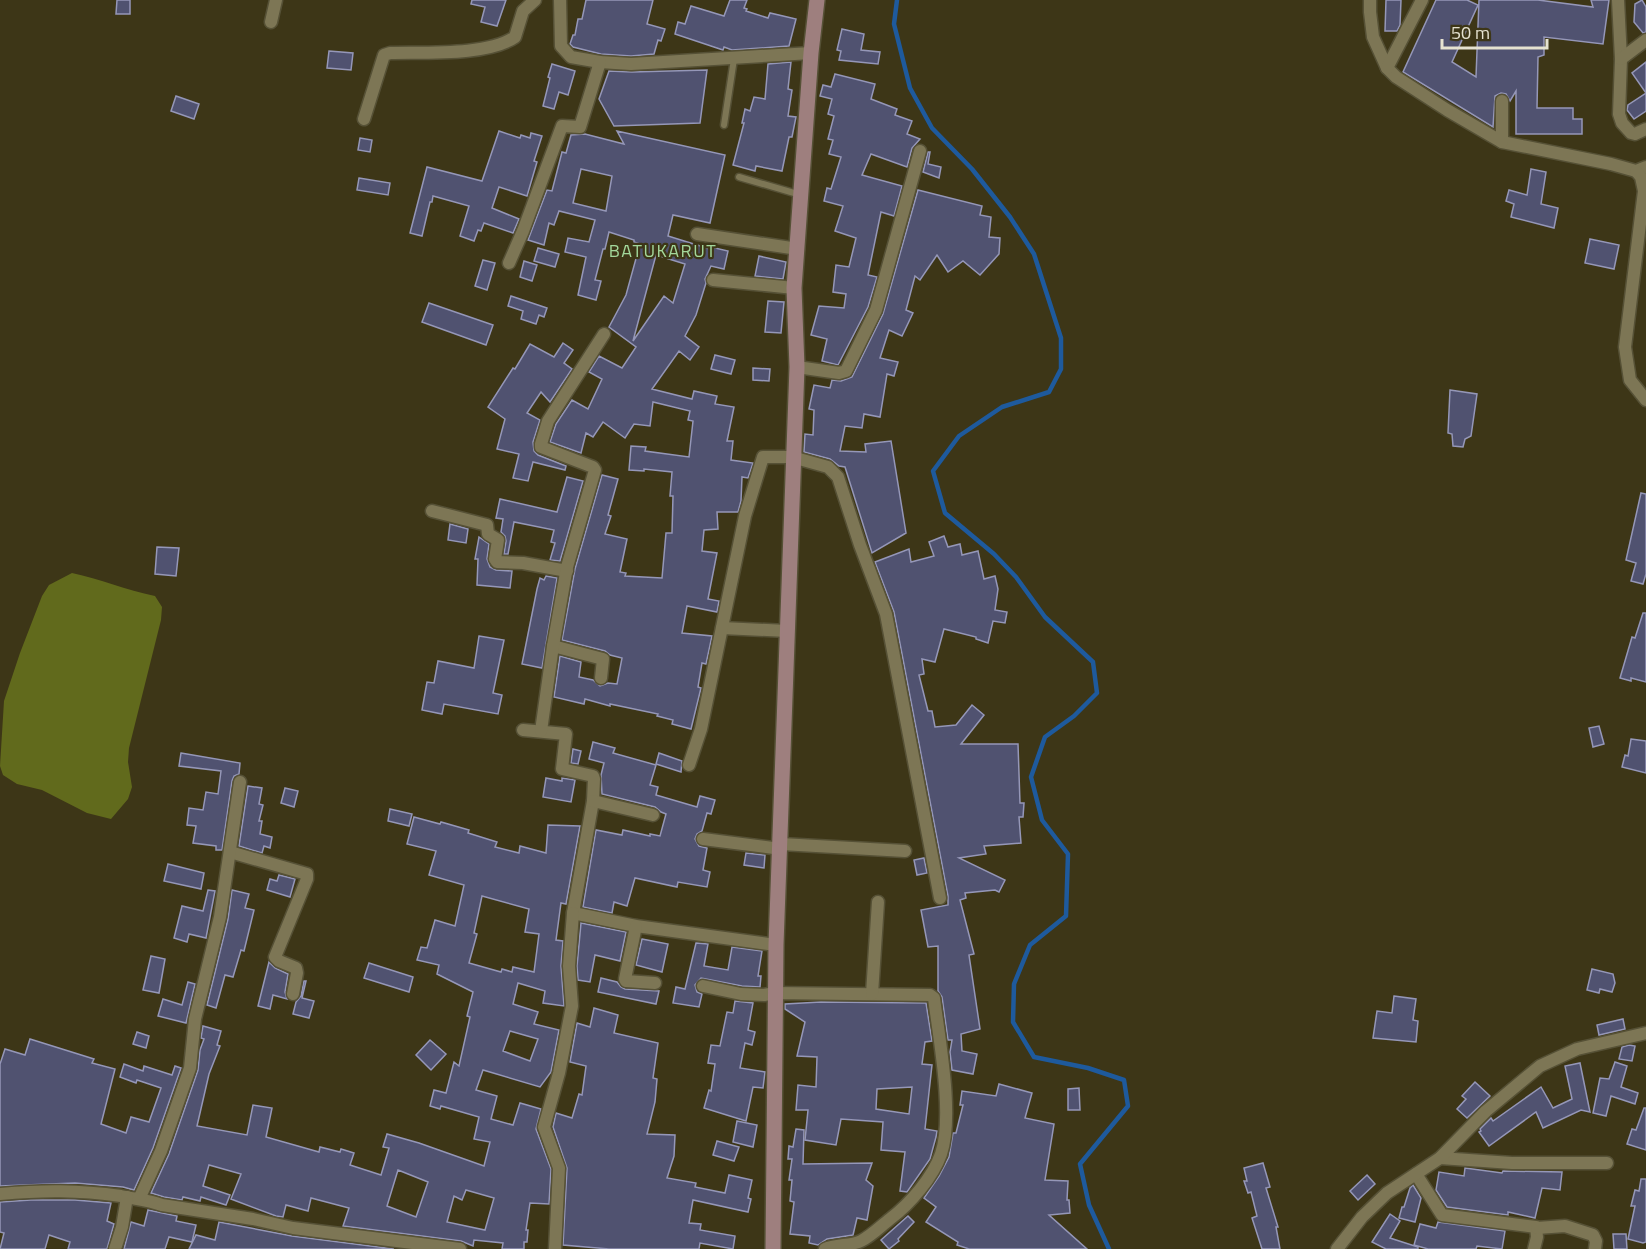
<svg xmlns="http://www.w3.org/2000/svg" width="1646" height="1249" viewBox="0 0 1646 1249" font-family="'Titillium Web',sans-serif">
	<rect width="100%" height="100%" fill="#3d3617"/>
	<path fill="#616a1c" d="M72 573C100 579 126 590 155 596L162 607 161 620 129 748 128 762 132 787 128 799 111 819 87 813 42 790 17 784 3 775 0 766 4 701 20 653 42 596 49 585Z"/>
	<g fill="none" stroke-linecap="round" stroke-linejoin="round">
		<path stroke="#1e5a9d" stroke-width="4.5" d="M897 0 894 24 910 88 932 128 972 169 1010 217 1034 254 1061 338V369L1049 392 1002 407 959 436 933 471 945 513 994 554 1016 577 1045 617 1093 662 1097 693 1074 716 1045 737 1031 777 1042 820 1068 854 1066 916 1030 945 1014 984 1013 1022 1034 1057 1088 1068 1124 1080 1128 1106 1080 1164 1089 1205 1109 1249"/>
	</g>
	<g fill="#505270" stroke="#9597b8" stroke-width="1.5" fill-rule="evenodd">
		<path d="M117 0H130V14H116Z"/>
		<path d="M472 0H506L497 26 481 22 485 7 471 4Z"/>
		<path d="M586 0H653L647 24 665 29 661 41 658 40 654 54 631 56 601 54 573 47 570 44 573 35H575L578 19H582Z"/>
		<path d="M730 0H747L744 8 747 9 746 11 768 18 770 13 796 19 789 46 732 50 724 47 723 50 675 34 678 22 685 24 691 6 724 16Z"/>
		<path d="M1386 0H1401L1400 25 1397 31H1385Z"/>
		<path d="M1436 0H1467L1478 5 1452 62 1476 77 1479 0H1538L1593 7 1591 0H1609L1603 44 1544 37V55L1538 57 1537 108H1573V119H1582V134H1516V91L1510 101 1506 94 1501 93 1495 96 1493 127 1403 72Z"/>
		<path d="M1642 0 1646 7V32L1643 33 1634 22 1635 4Z"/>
		<path d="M842 29 864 34 861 50 880 52 878 64 839 60 841 51 837 50Z"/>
		<path d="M329 51 353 53 351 70 327 68Z"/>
		<path d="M791 62 788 89 792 90 788 116 796 117 792 137H789L782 171 756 166 755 171 733 165 744 123H742L745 109 750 111 754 97 765 99 768 64Z"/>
		<path d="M1646 62V111L1634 119 1627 110 1628 105 1646 93 1632 73Z"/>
		<path d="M552 64 575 71 568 95 559 92 554 109 543 106 550 78 548 77Z"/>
		<path d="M707 70 700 123 614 126 599 99 609 71 632 72Z"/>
		<path d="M835 74 875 84 871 99 897 109 895 115 912 121 907 134 920 139 912 148 907 167 871 154 862 175 902 186 894 216 881 212 868 275 877 277 868 307 838 365 822 361 827 339 811 335 819 306 844 308 846 294 833 292 836 265 849 267 856 238 835 231 843 206 824 201 827 188 831 189 841 157 829 154 833 140 828 139 834 116 828 114 832 99 820 96 823 85 831 87Z"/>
		<path d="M176 96 199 104 194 119 171 111Z"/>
		<path d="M499 131 520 138 521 135 530 138 531 133 542 136 534 161 537 162 527 196 499 187 492 208 519 219 513 233 484 223 481 231 478 230 474 241 460 236 469 206 433 196 432 202H430L422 236 410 233 427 167 482 181Z"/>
		<path d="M617 131 725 155 710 223 673 215 668 236 710 249 711 247 728 251 724 269 711 266 705 279 706 283 696 315 685 336 699 347 690 360 679 351 652 389 692 399 694 391 717 396 715 404 734 407 727 441H733L731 460 753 463 748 478 742 477 741 501 738 512H717L718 529 704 530 702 551 717 553 708 599 719 601 717 612 687 606 682 633 712 636 706 664 702 663 698 687 701 688 691 729 672 724 673 720 657 716 658 714 610 704V706L585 699 584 704 554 697 560 656 581 662 579 677 593 680 600 686 608 683 617 684 622 658 610 655 605 651 562 640 575 569 602 475 618 479 608 515 611 516 605 534 627 539 620 572 626 573 625 576 662 578 666 533H672L673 496H670L672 472 644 469V471L629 470 631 446 646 447 645 451 689 457 693 421 688 420 690 411 653 402 650 426 634 424 625 438 603 422 593 437 586 433 581 453 550 442 556 424 572 400 588 409 602 379 589 372 599 356 622 368 636 347 609 327 626 295 640 244 634 242V240L609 232 605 249H603L595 280 601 281 596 300 578 295 586 257 565 252 568 238 589 242 595 220 559 211 554 225 549 223 544 245 528 240 547 190 552 191 562 152 566 153 571 135 585 134 624 144ZM581 169 612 176 606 211 573 203ZM656 255 685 264 673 303 664 296 633 341Z"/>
		<path d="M360 138 372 140 370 152 358 150Z"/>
		<path d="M928 152H930L928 164 941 167 939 178 923 172Z"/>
		<path d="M1531 169 1546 172 1541 204 1558 208 1554 228 1511 217 1514 204 1506 201 1509 190 1527 195Z"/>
		<path d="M359 178 390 183 388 195 357 190Z"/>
		<path d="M918 190 982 206 980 215 991 217 989 237 1000 238 999 254 980 275 963 261 948 272 937 255 920 280 915 276 906 310 913 313 902 336 889 330 880 358 898 362 894 376 887 374 880 417 864 414 862 428 845 426 840 451 866 452 865 444 891 441 906 533 872 553 845 467 839 466 830 459 804 452 805 434 813 435 814 410 809 409 814 385 830 388 832 380 841 381 852 377 883 314Z"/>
		<path d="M1590 239 1619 245 1614 269 1585 263Z"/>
		<path d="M538 248 559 254 555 267 534 261Z"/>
		<path d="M759 256 786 262 783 279 755 276Z"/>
		<path d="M483 260 495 263 487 290 475 286Z"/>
		<path d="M524 261 537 265 532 281 520 277Z"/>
		<path d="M511 296 547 308 544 317 539 315 536 324 521 319 523 311 508 306Z"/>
		<path d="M768 301 784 302 781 333 765 332Z"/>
		<path d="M429 303 493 325 486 345 422 322Z"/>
		<path d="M563 343 573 350 564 363 572 369 550 402 541 392 527 413 540 420 533 442 534 451 538 455 566 466 565 470 533 462 528 481 513 478 519 454 497 449 505 419 488 407 513 368 515 369 530 344 554 357Z"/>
		<path d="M715 355 735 360 731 374 711 369Z"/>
		<path d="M753 368 770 369 769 381 753 380Z"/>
		<path d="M1450 390 1477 394 1471 436 1465 439 1463 447 1453 446 1452 434 1448 433Z"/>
		<path d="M567 477 583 481 560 561 550 560 555 543 551 542 554 530 514 522 508 554H504L506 541 505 536 501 532 503 519 496 518 500 499 557 512Z"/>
		<path d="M1641 493 1646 494V574L1643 584 1631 581 1636 563 1626 560Z"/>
		<path d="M450 524 468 529 466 543 448 540Z"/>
		<path d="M944 536 948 547 960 544 962 555 978 551 984 579 995 576 998 589 995 610 1007 612 1005 623 993 621 988 643 976 639V637L944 629 935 662 922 659 924 674 919 675 928 711H932L935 727 956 725 972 705 984 715 961 744H1018L1020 803H1024L1023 817H1019L1021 843 984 846 986 854 959 858 1005 880 999 892 995 890 965 893 966 898 960 900 974 954 969 955 980 1029 961 1034 962 1051 977 1054 973 1074 952 1070 950 1052 952 1040H948L942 997 938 991V946L928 947 921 910 948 905V896L894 612 875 562 909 549 911 562 934 556 929 542Z"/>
		<path d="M479 537 489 544 487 559 490 567 496 570 512 571 510 588 477 585 478 559H475Z"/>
		<path d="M157 547 179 548 176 576 155 574Z"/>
		<path d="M546 576 557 578 542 668 522 664 537 589 540 578 544 580Z"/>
		<path d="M1643 613H1646V682L1631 678V681L1620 678 1632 637 1635 638Z"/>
		<path d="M479 636 504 640 493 693 502 695 498 714 444 704 442 714 422 710 427 682 434 683 438 661 474 668Z"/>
		<path d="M1599 726 1604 744 1593 747 1589 728Z"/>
		<path d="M1631 739 1646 741V773L1622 767 1625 755 1628 756Z"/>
		<path d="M593 742 615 748 613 753 656 765 650 785 658 787 656 795 697 807 700 796 715 800 711 814 707 813 702 831 697 834 695 839 699 846 707 848 703 870 710 872 707 887 678 882 677 887 635 878 627 906 614 902 612 913 583 907 596 830 622 835 623 830 650 836V834L660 836 666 814 661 812 655 807 602 794 601 775 604 763 589 759Z"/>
		<path d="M573 749 581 751 578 764 571 763Z"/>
		<path d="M181 753 240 763 239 774 234 776 232 781 222 850H216V846L193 843 196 826 187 825 189 808 203 810 206 792 218 794 221 771 179 766Z"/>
		<path d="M659 753 682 761 681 772 656 764Z"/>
		<path d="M546 778 562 781V778L575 780 571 802 543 797Z"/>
		<path d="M248 786 262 788 259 804 263 805 259 821H262L260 834 272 837 270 848 264 846 262 853 239 846Z"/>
		<path d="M285 788 298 791 294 807 281 803Z"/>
		<path d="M390 809 412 814 409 826 388 821Z"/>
		<path d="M414 817 440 824 441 822 469 830 468 833 497 842 495 847 519 853 520 846 546 853 548 825 580 826 566 904 561 903 556 940 563 941 561 966 564 1006 543 1003 545 991 518 983 513 1004 538 1012 534 1024 559 1030 551 1072 540 1087 483 1070 476 1090 497 1096 491 1119 513 1125 520 1103 541 1109 536 1129 551 1169 549 1204 530 1203 526 1230H528L527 1242H524V1249H502L503 1243 474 1240 473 1246 461 1241 343 1226 349 1208 311 1198 308 1211 286 1205 283 1217 276 1216 231 1199 241 1174 209 1165 203 1186 230 1195 226 1205 201 1197 200 1201 183 1197 182 1200 164 1197 151 1193 169 1154 198 1070 200 1050 204 1039 201 1038 203 1026 221 1031 217 1045 220 1046 209 1074 197 1126 247 1135 253 1105 272 1108 266 1137 319 1152 320 1147 340 1152 341 1149 354 1153 350 1165 381 1175 389 1148 383 1147 387 1134 419 1143 484 1166 490 1142 474 1139 479 1117 441 1106 440 1109 430 1106 434 1090 446 1093 454 1062 459 1066 470 1017 467 1016 473 992 437 974 439 965 417 960 421 947 427 948 435 920 455 926 464 885 429 875 436 851 407 844ZM482 896 529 909 525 932 539 934 534 972 513 967 512 972 502 969 501 972 469 963 477 934 474 933ZM510 1031 538 1039 530 1061 503 1051ZM398 1170 428 1182 416 1217 387 1206ZM466 1190 494 1198 485 1230 447 1222 454 1196 462 1200Z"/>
		<path d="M746 853 765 855 764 868 744 865Z"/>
		<path d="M924 858 927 873 917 875 914 860Z"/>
		<path d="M168 864 204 873 201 889 164 881Z"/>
		<path d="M279 875 295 879 290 897 267 890 270 879 277 881Z"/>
		<path d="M208 890 215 891 206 938 189 934 187 942 174 938 182 906 203 911Z"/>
		<path d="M232 890 249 894 245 908 254 910 244 951 241 950 233 977 225 975 216 1008 207 1005 228 919Z"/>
		<path d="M581 923 626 932 620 961 595 955 590 982 578 980 577 966Z"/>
		<path d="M642 939 668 944 662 972 636 965Z"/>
		<path d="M696 943 708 944 704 966 728 970 732 947 762 951 758 976H761L760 987 742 986 701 978 695 985 697 992 702 994 699 1007 673 1003 676 987 685 989Z"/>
		<path d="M151 956 165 959 159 993 143 990Z"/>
		<path d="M269 962 275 968 288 974 285 992 287 999 273 995 270 1009 258 1006Z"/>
		<path d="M369 963 413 977 409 992 364 978Z"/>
		<path d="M1592 969 1613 974 1615 983 1612 992 1600 989 1599 993 1587 990Z"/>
		<path d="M601 978 617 982 621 987 625 989 659 991 656 1004 598 992Z"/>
		<path d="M304 981H306L302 998 314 1001 309 1018 293 1014 296 1002 301 996Z"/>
		<path d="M188 982 195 984 186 1023 158 1016 163 999 182 1005Z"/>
		<path d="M1394 996 1416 999 1413 1020 1418 1021 1416 1042 1373 1038 1377 1011 1392 1013Z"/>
		<path d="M735 1001 753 1003 748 1030 755 1032 752 1045 745 1043 740 1068 765 1072 763 1088 753 1087 746 1121 704 1108 709 1090 711 1091 715 1064 708 1063 711 1045 720 1046 727 1012 733 1013Z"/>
		<path d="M821 1002 926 1003 932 1041 925 1042 922 1064 932 1065 925 1129 937 1131 936 1137 930 1159 907 1192 900 1191 905 1152 881 1150 883 1122 841 1119 836 1145 805 1140 808 1110H796L798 1085 816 1087 817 1057 797 1056 805 1022 785 1009V1004ZM912 1087 909 1114 876 1109 877 1089Z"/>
		<path d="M594 1008 618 1015 614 1033 658 1043 653 1078 657 1079 655 1102 647 1134 675 1135 674 1156 667 1178 696 1183 695 1187 725 1193 729 1175 752 1180 748 1198 751 1199 748 1212 693 1200 689 1223 701 1224 700 1230 735 1236 733 1249 700 1243 699 1249H609L563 1245 567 1168 553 1127 556 1113 572 1118 579 1094 582 1095 586 1066 570 1062 577 1023 590 1027Z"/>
		<path d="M1623 1019 1625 1029 1599 1035 1597 1025Z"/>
		<path d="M137 1032 149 1036 146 1048 133 1044Z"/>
		<path d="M30 1039 94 1059 92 1063 115 1069 101 1124 126 1133 131 1117 149 1122 161 1088 137 1080 136 1083 120 1077 124 1064 143 1071 144 1066 172 1075 175 1066 181 1068 153 1148 134 1190 123 1187 75 1183 0 1186V1064L5 1049 25 1055Z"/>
		<path d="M430 1040 446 1054 431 1070 416 1055Z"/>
		<path d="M1629 1045 1635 1046 1632 1061 1619 1059 1622 1047Z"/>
		<path d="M1615 1062 1627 1066 1621 1087 1638 1093 1635 1104 1611 1096 1606 1116 1593 1113 1600 1078 1609 1079Z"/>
		<path d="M1580 1063 1590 1112 1581 1110 1543 1128 1536 1112 1489 1146 1479 1132 1481 1131 1480 1129 1491 1118 1493 1121 1541 1087 1553 1108 1572 1099 1565 1066Z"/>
		<path d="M1475 1082 1490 1096 1467 1118 1457 1109 1466 1099 1462 1096Z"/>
		<path d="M999 1084 1032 1093 1025 1118 1054 1124 1045 1180 1068 1181 1067 1200H1069L1070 1213 1049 1215 1087 1249H969L957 1245 958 1242 926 1222 936 1207 924 1198 939 1176 949 1157 953 1133H956L963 1105H960L962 1091 996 1096Z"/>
		<path d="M1079 1088 1080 1110H1068V1089Z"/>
		<path d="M1644 1108H1646V1150L1627 1144 1632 1129 1636 1130Z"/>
		<path d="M737 1121 757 1125 753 1147 733 1142Z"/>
		<path d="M796 1129 804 1130 803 1164 872 1163 866 1180 873 1186 867 1220 857 1218 853 1235 827 1239 818 1245 809 1243 810 1236 790 1234 794 1202 790 1201 792 1180H789L792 1159H788L789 1146 793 1147Z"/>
		<path d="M717 1141 739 1147 734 1161 713 1155Z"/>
		<path d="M1263 1163 1270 1187 1266 1188 1278 1227H1276L1280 1249H1262L1252 1218 1257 1216 1251 1192 1248 1193 1244 1181H1247L1244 1168Z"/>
		<path d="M1465 1168 1502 1173 1503 1171 1562 1172 1560 1190 1542 1188 1535 1218 1508 1212V1215L1447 1207 1436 1190 1439 1172 1464 1176Z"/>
		<path d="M1367 1175 1375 1184 1358 1200 1350 1191Z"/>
		<path d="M1641 1179H1646V1242L1643 1243 1628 1239 1635 1206H1631L1635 1190 1639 1191Z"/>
		<path d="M1413 1185 1421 1198 1415 1222 1399 1218 1402 1207H1404L1410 1188Z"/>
		<path d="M31 1200H75L111 1203 107 1221 114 1224 107 1249H68L70 1242 49 1235 45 1249H0L4 1233 0 1232V1202Z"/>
		<path d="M148 1210 177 1216 176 1221 196 1225 192 1242 169 1237 165 1249H124L131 1222 144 1226Z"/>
		<path d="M1390 1214 1400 1221 1390 1238 1418 1247V1249H1386L1372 1242Z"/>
		<path d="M908 1216 914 1222 898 1239 899 1241 889 1249 881 1240Z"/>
		<path d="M219 1222 292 1236 394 1249H189L196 1235 215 1240Z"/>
		<path d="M1438 1222 1505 1231 1502 1249 1477 1246 1476 1249H1428L1414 1245 1420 1224 1436 1228Z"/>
		<path d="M1613 1234H1626L1627 1249H1614Z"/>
	</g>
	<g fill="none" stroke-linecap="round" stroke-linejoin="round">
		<g stroke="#565136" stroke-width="9">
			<g id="lane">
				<path d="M724 125 734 59"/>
				<path d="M739 177 801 195"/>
			</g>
		</g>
		<g stroke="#565136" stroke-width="15">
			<g id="street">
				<path d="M560 0 561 46 571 57 600 62 631 64 811 53"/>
				<path d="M1370 0V12L1373 37 1387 68 1396 77 1447 110 1502 142 1611 164 1636 171 1646 167"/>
				<path d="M1618 0 1621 59 1619 114 1622 123 1631 133 1635 134 1646 129"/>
				<path d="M271 22 276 0"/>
				<path d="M1621 59 1646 40"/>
				<path d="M1387 68 1422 0"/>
				<path d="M1502 101V142"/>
				<path d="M364 119 384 55 390 53C424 52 488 56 515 37L523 11 535 0"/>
				<path d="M1636 171 1641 177 1644 191 1625 347 1630 380 1646 400"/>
				<path d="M697 234 798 249"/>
				<path d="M509 263 523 231 562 126 580 127 600 62"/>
				<path d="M713 280 794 288"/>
				<path d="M797 367 839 373 846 371 876 310 920 151"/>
				<path d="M432 511 487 525 488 534 498 540 495 559 497 562 523 563 567 571"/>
				<path d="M722 628 787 631"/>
				<path d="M553 646 603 659 601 678"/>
				<path d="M523 730 566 734 562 769 593 776 594 779 593 801 573 913 636 926 776 945"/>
				<path d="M541 731 553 646 567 567 595 470 593 467 541 447V444L548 421 604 334"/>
				<path d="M689 765 701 729 745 516 763 457H792L828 467 838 477 860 545 886 614 940 898"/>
				<path d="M593 801 653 815"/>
				<path d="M703 839 781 849"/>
				<path d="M781 844 905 851"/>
				<path d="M230 852 307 874V879L275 957 279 961 296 968 297 973 293 994"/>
				<path d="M636 926 625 979 626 981 655 983"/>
				<path d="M703 986 741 994 764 995 775 993 930 995 934 998C939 1038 954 1116 941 1154 933 1177 910 1204 890 1219 881 1226 871 1236 861 1241 851 1246 836 1244 825 1249"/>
				<path d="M872 994 878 902"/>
				<path d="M1440 1158 1512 1163H1607"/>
				<path d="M1416 1174 1442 1215 1536 1227 1537 1237 1534 1249"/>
				<path d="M0 1194C43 1190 78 1190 121 1196 135 1199 148 1200 162 1205L253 1219 293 1228 460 1249"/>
				<path d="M139 1199 161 1151 190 1068 195 1019 220 917 240 782"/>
				<path d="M1537 1228 1565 1226 1593 1235 1596 1241 1595 1249"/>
				<path d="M115 1249 122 1227 127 1197"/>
				<path d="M555 1249 559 1168 544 1127 559 1073 572 1006 569 966 573 913"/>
				<path d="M1337 1249 1362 1217 1387 1193 1440 1158 1486 1111 1540 1066 1577 1049 1646 1033"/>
			</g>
		</g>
		<g stroke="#565136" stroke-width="18">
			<path id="secondary" d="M773 1249 776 945 797 367 794 288 811 53 817 0"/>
		</g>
		<use href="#lane" stroke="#7d7655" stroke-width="6"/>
		<use href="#street" stroke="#7d7655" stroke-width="12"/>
		<use href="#secondary" stroke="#9e7f7e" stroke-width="15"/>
	</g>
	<g text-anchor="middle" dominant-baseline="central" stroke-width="4.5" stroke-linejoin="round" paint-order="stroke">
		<g font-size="18" letter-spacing="1.5" fill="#a3d89b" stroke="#3d3617">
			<text x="663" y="250">BATUKARUT</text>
		</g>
	</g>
	<path d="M1442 39v9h105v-9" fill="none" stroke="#e5e2d0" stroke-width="3"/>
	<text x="1451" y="39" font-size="18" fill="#e5e2d0" stroke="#3d3617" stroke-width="4.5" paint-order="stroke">50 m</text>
</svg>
